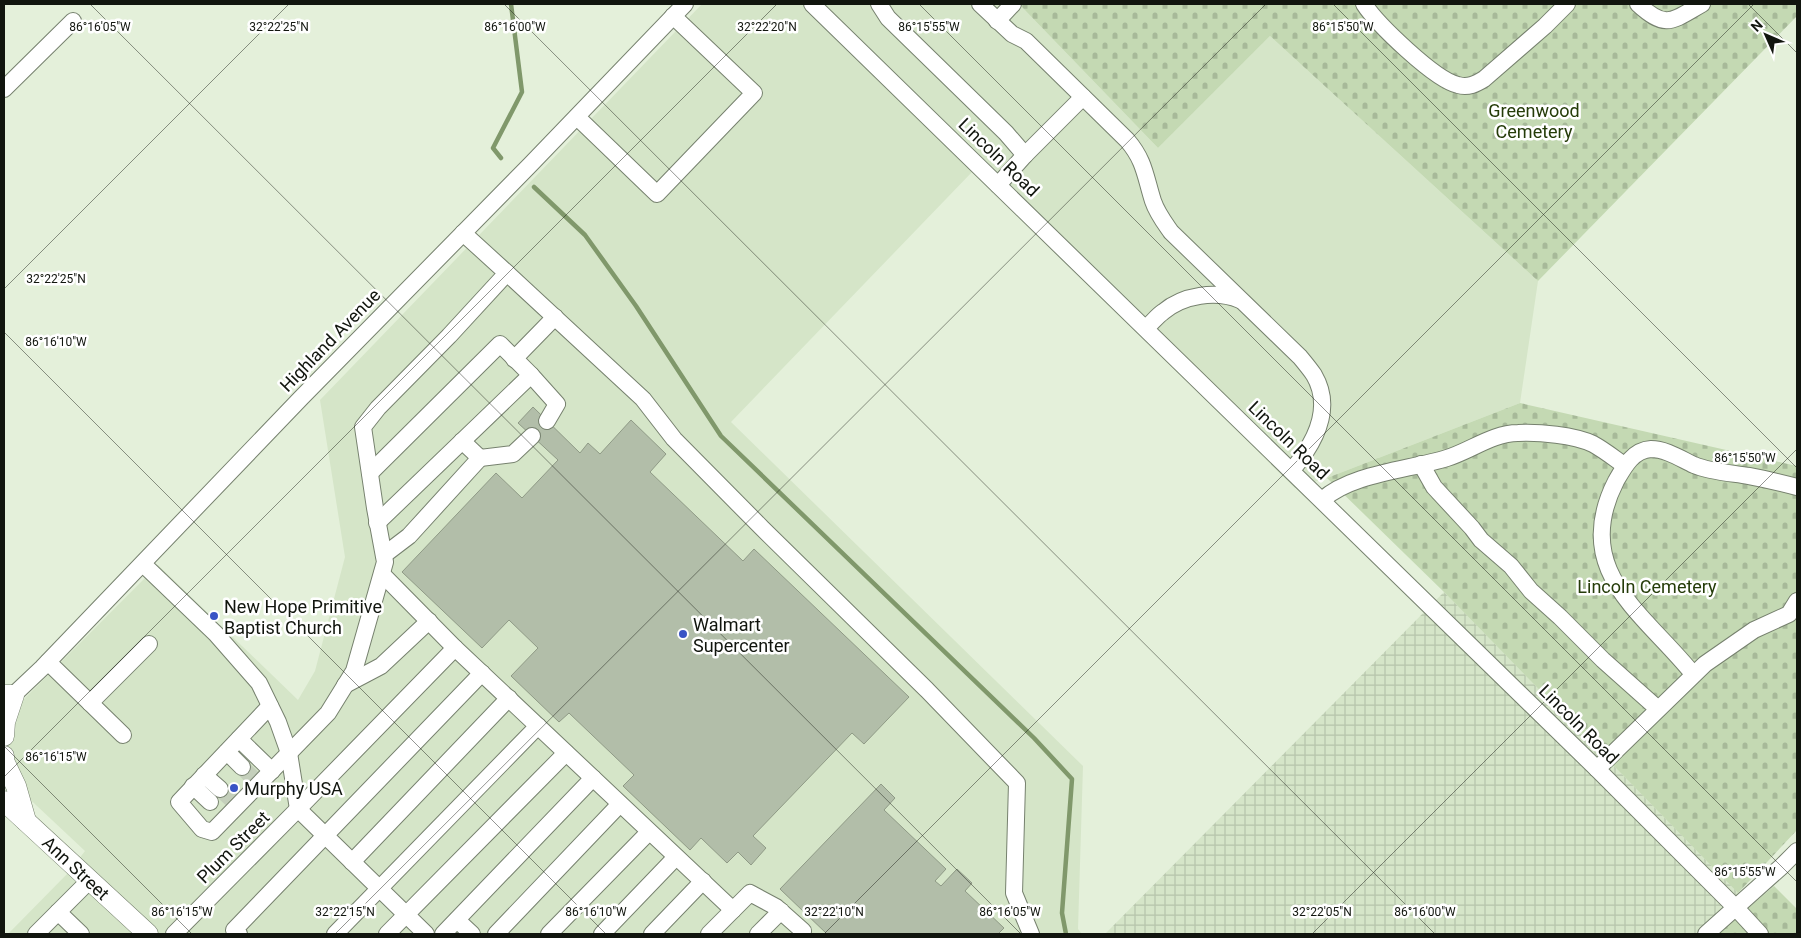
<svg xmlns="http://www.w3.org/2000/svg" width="1801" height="938" viewBox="0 0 1801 938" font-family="Roboto,sans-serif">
	<defs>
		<pattern id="industrial-grid" width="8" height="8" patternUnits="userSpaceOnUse" patternTransform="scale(1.25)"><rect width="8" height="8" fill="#d5e5c8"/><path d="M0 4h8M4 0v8" fill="none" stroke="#b6c4ab"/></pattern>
		<pattern id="cemetery-stones" width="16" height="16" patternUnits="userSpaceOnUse" patternTransform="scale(1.25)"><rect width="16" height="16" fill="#c4d9b3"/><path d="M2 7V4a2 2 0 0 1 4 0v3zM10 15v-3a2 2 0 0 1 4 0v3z" fill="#a7b999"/></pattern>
	</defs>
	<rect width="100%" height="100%" fill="#e4f0da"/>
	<path fill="#d5e5c8" d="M702 4H1019L1158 148 1270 36 1538 281 1520 403 1327 478 1295 488 973 171 731 422 1083 766 1078 929 1082 934H8L68 873 85 851 4 775V719L158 565 298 700 315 671 345 557 320 400Z"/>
	<path fill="url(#industrial-grid)" d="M1444 592 1751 906 1718 934H1105Z"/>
	<g fill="url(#cemetery-stones)">
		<path d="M1019 4H1797V16L1538 281 1270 36 1158 148Z"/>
		<path d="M1520 403 1797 466V830L1738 893 1444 592 1327 478Z"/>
		<path d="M1774 886 1797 909V934H1718Z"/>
	</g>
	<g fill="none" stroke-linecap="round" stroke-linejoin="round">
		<g stroke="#80986b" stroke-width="4.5">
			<path d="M501 158 493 148 522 92 511 4"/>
			<path d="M534 187 585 235 636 306 721 436 1034 738 1072 779 1062 913 1066 934"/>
		</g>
	</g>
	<g fill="#b2bea9" stroke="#8f9a86">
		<path d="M533 407 580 453 588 443 600 454 631 420 666 454 650 472 743 561 754 549 909 697 864 744 852 733 753 836 766 848 751 865 738 852 727 863 701 838 690 850 623 786 634 775 569 713 559 722 511 676 538 648 509 620 482 648 402 572 496 473 522 498 558 460 518 423Z"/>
		<path d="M881 784 895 798 884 810 946 869 935 881 941 886 957 869 972 883 965 891 1004 928 999 933 1000 934H827L780 889Z"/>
	</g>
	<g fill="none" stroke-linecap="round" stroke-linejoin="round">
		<g stroke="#c4cfbb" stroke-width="16" stroke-dasharray="16 8" stroke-linecap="butt">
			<path d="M242 767 253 778"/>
			<path d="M220 789 232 800"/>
		</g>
		<g stroke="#76816e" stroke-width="18">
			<g id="minor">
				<path d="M812 4 1597 769 1736 908 1760 934"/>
				<path d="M879 4 888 18 1006 133 1025 155"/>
				<path d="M980 4 1012 34 1026 41 1127 140C1145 161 1145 176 1153 201 1157 213 1164 222 1171 232L1300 357C1305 363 1310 369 1314 375 1334 409 1314 444 1292 470"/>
				<path d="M1364 4C1377 24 1435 80 1458 85 1468 88 1476 84 1484 79L1545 26 1567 4"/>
				<path d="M1638 4C1666 30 1672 21 1702 4"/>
				<path d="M997 21 1013 4"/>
				<path d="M4 89 73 21"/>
				<path d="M577 117 657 194 754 93 673 16"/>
				<path d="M998 185 1025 155 1083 97"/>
				<path d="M507 273 643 399 674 439 762 528 927 690 1017 783 1014 893 1031 934"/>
				<path d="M1146 328C1152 323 1157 316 1163 312 1183 295 1216 290 1240 300"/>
				<path d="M514 359 555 317"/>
				<path d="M531 375 557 404 547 421"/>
				<path d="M480 458 513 454 532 436"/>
				<path d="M1421 464 1434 487 1472 528 1481 540 1511 566 1531 591 1560 617 1603 660 1658 709"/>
				<path d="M370 473 500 344 531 375 377 523"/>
				<path d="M1322 500C1352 473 1409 470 1447 458 1470 451 1493 433 1518 433 1539 432 1574 435 1593 444 1604 450 1614 458 1624 465"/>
				<path d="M384 555 409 536 480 458 462 441"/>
				<path d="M143 564 216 634 259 683 278 722 289 753 298 809"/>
				<path d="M382 574 455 648"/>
				<path d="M48 662 123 735"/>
				<path d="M1693 674C1644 613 1570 571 1616 481 1624 467 1633 450 1651 449 1666 449 1681 459 1694 465 1711 472 1731 473 1749 476 1765 479 1782 483 1797 487"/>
				<path d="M345 685 381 666 429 621"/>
				<path d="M5 703 42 668 301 398 530 165 685 4"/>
				<path d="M90 703 149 644"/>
				<path d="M270 706 179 802 202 829 212 832 328 713 354 671 385 562 375 508 363 427 378 408 449 336 507 273 463 233"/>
				<path d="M239 739 272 771"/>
				<path d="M227 752 242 767"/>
				<path d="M1597 769 1705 664 1754 630 1789 614 1797 601"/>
				<path d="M204 775 220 789"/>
				<path d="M193 786 210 802"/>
				<path d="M298 809 426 934"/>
				<path d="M352 862 509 698"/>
				<path d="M58 912 81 934"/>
				<path d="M457 920 472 934"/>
				<path d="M36 934 90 880"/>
				<path d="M174 934 298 809 455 648 733 910 750 893 776 907 803 931 802 934"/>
				<path d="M239 934 234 930 482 673"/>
				<path d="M335 934 538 726"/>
				<path d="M387 934 566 753"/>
				<path d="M443 934 593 778"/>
				<path d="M496 934 620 804"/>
				<path d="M549 934 649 832"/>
				<path d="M602 934 676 857"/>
				<path d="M652 934 703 881"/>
				<path d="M709 934 733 910"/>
				<path d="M758 934 781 911"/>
				<path d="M1706 934 1781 867 1797 851"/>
			</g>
		</g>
		<g stroke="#76816e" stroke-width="21">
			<g id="major">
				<path d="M4 695H14L5 722 4 736"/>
				<path d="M4 756V761L16 786 26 821"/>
				<path d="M4 801 148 934"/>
			</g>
		</g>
		<use href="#minor" stroke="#fff" stroke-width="16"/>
		<use href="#major" stroke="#fff" stroke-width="20"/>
	</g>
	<path fill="none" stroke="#11150e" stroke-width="1" stroke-opacity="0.45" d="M90 4 1021 934M504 4 1435 934M919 4 1797 882M1333 4 1797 468M1748 4 1797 53M4 289 289 4M4 332 606 934M4 746 192 934M4 777 777 4M335 934 1266 4M824 934 1754 4M1312 934 1797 449"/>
	<g fill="#3853c5" stroke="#fff" stroke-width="2">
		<circle cx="214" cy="616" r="5"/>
		<circle cx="683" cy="634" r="5"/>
		<circle cx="234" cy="788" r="5"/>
	</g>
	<g text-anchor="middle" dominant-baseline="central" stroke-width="5" stroke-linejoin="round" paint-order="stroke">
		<g font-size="18" fill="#253c09" stroke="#fff">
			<text x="1534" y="110">Greenwood<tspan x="1534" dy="21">Cemetery</tspan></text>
			<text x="1647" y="586">Lincoln Cemetery</text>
		</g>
		<g font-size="18" fill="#11150e" stroke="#fff">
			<text transform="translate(999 157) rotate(44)">Lincoln Road</text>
			<text transform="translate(330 340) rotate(-46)">Highland Avenue</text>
			<text transform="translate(1289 440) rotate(44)">Lincoln Road</text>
			<text transform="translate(1579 724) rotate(45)">Lincoln Road</text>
			<text transform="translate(233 847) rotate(-45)">Plum Street</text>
			<text transform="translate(76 868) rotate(43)">Ann Street</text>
		</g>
		<g font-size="18" fill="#11150e" stroke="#fff" text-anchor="start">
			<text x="224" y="606">New Hope Primitive<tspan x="224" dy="21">Baptist Church</tspan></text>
			<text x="693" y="624">Walmart<tspan x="693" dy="21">Supercenter</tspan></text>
			<text x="244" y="788">Murphy USA</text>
		</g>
	</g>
	<g font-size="12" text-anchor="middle" fill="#11150e" stroke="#fff" stroke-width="5" stroke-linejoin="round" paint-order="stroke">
		<text x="100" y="31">86°16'05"W</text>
		<text x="279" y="31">32°22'25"N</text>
		<text x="515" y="31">86°16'00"W</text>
		<text x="767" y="31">32°22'20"N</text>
		<text x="929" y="31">86°15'55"W</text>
		<text x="1343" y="31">86°15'50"W</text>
		<text x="56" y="283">32°22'25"N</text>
		<text x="56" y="346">86°16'10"W</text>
		<text x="1745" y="462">86°15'50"W</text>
		<text x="56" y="761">86°16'15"W</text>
		<text x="1745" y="876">86°15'55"W</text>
		<text x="345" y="916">32°22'15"N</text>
		<text x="1322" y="916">32°22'05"N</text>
		<text x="182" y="916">86°16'15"W</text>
		<text x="596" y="916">86°16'10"W</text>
		<text x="834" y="916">32°22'10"N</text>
		<text x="1010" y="916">86°16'05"W</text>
		<text x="1425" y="916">86°16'00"W</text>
	</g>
	<rect width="1801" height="938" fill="none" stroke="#11150e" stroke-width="10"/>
	<g transform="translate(1766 35) rotate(315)" stroke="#ffffff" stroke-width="4" paint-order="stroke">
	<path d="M0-4L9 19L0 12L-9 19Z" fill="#11150e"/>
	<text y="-8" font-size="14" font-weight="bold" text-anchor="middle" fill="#11150e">N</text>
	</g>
</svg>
